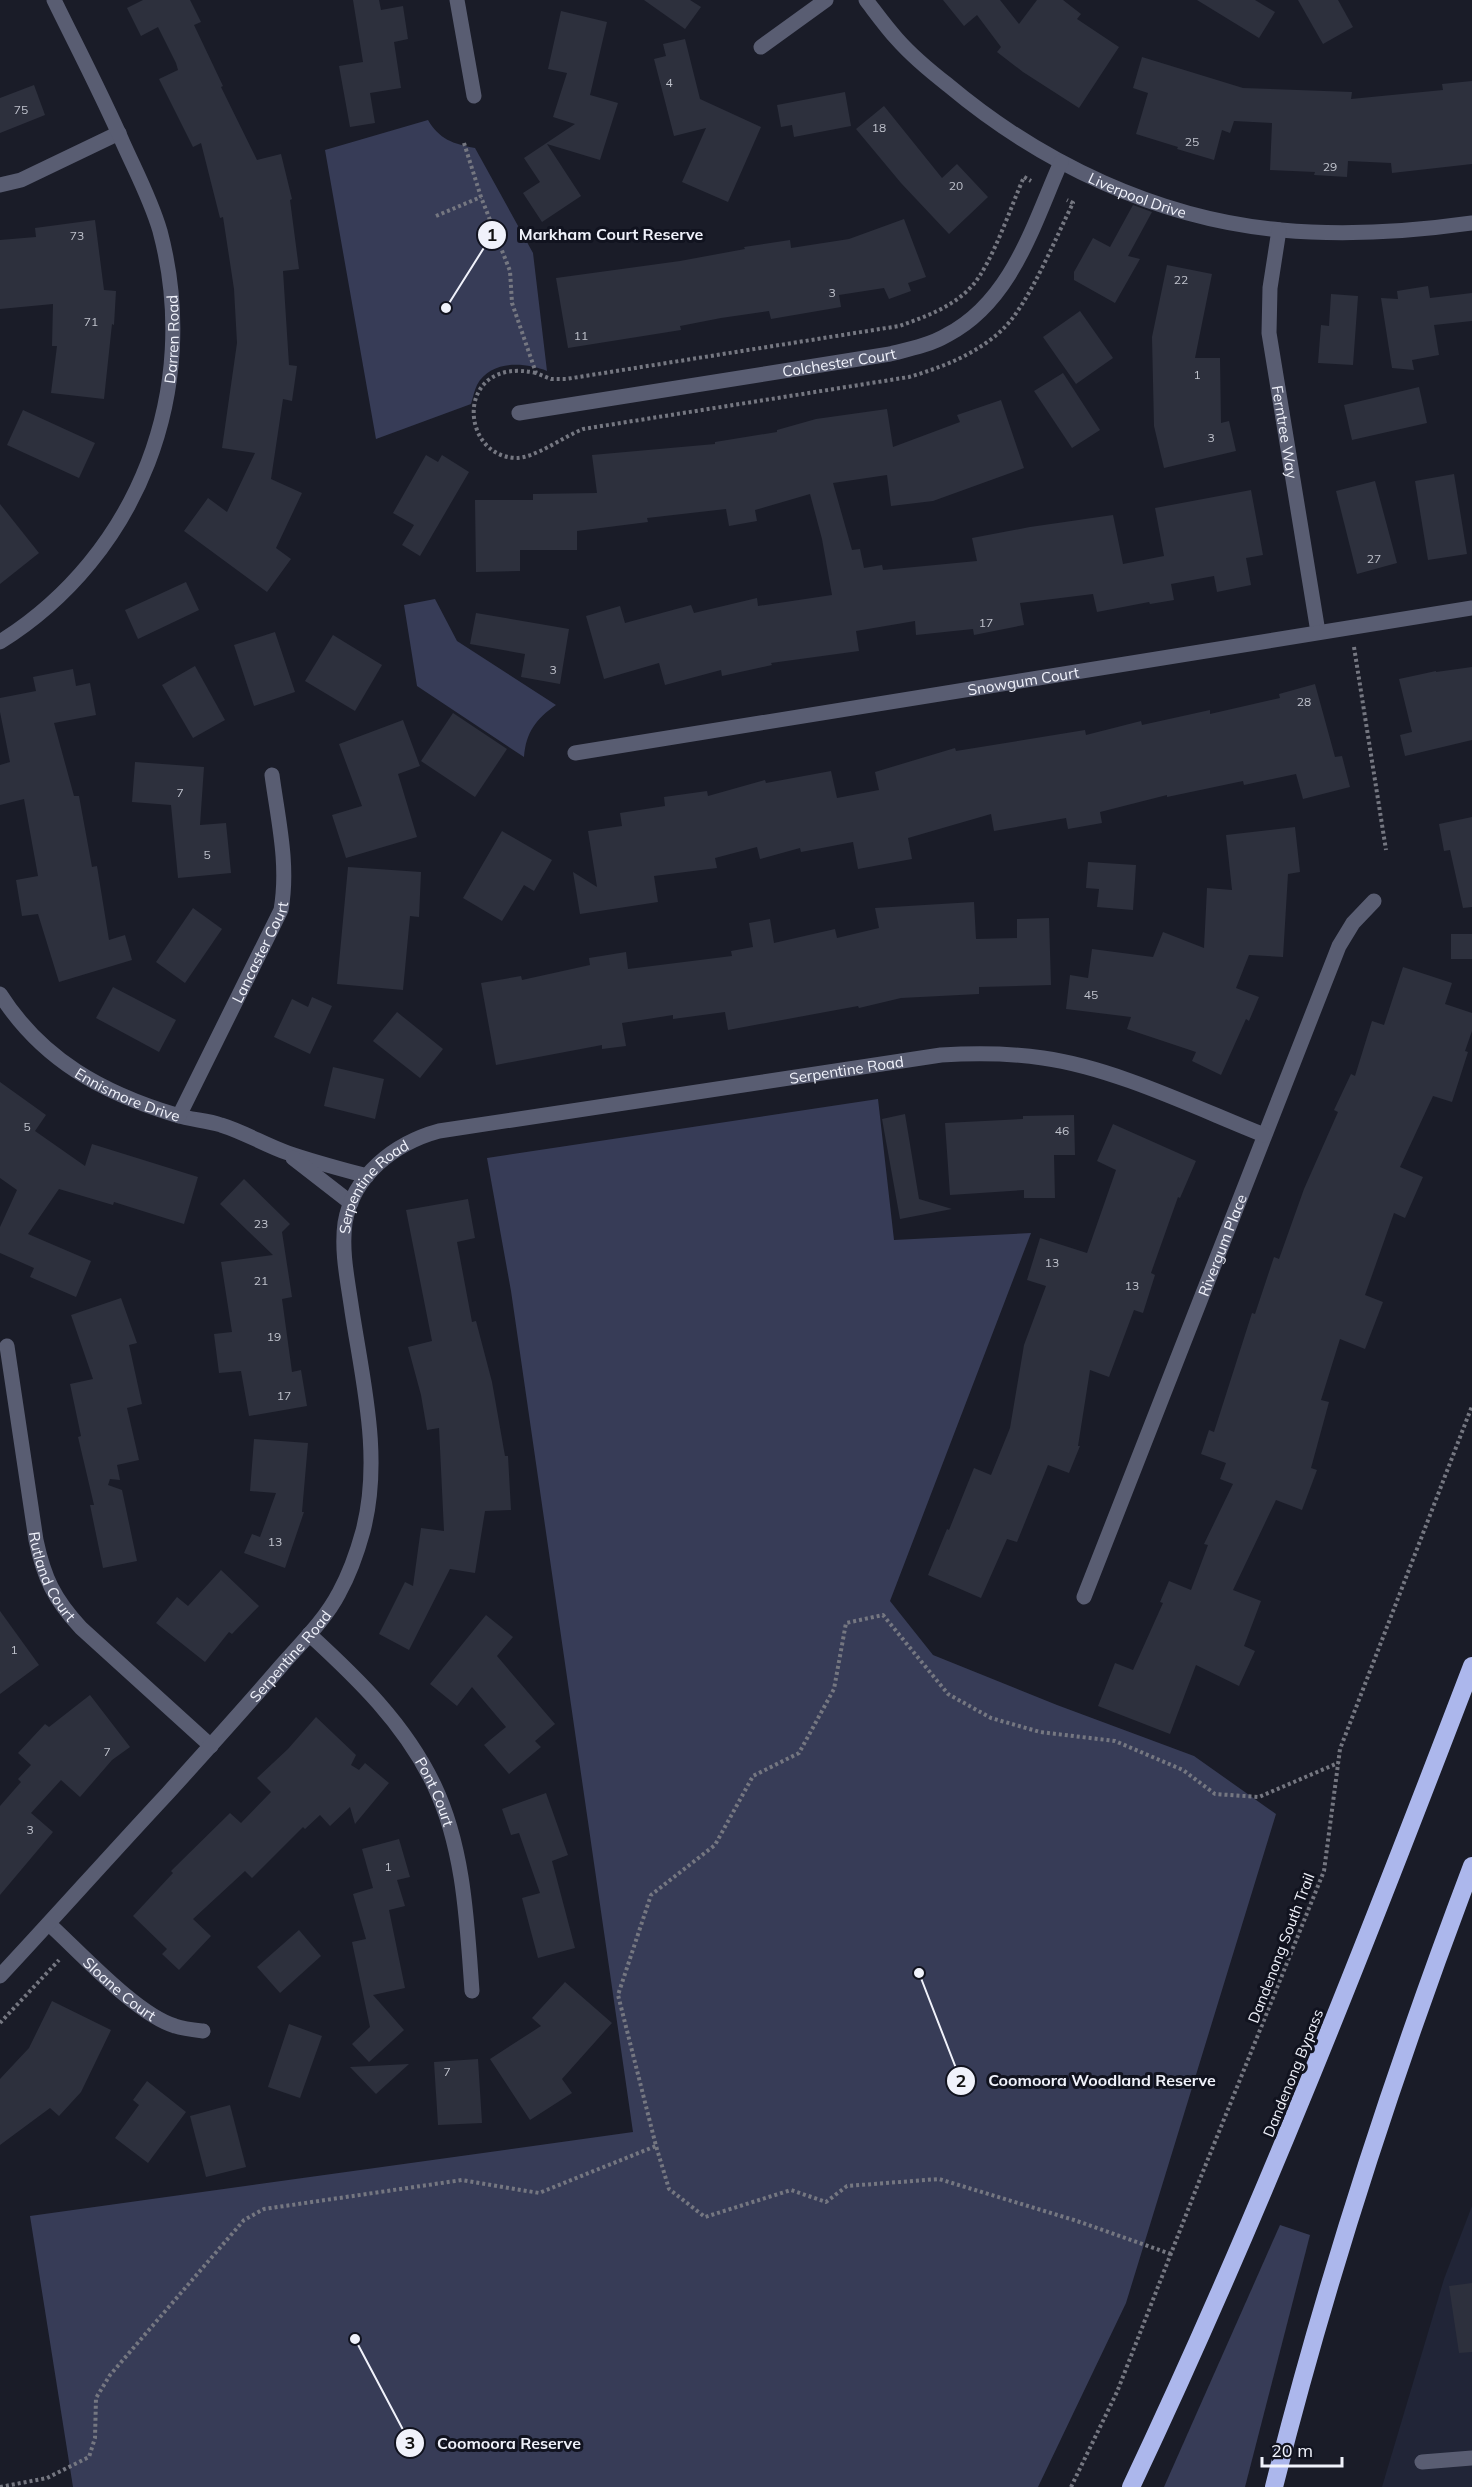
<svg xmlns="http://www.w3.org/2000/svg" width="1472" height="2487" viewBox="0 0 1472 2487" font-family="Mulish,sans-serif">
	<rect width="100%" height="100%" fill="#1a1c28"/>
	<path fill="#212537" d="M1472 2206V2487H1382L1444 2279Z"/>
	<g fill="#373c57">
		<path d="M428 120C439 139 453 144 475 148L533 253 547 371C524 362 491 360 477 385 474 391 473 398 471 404L376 439 325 150Z"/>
		<path d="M435 599 457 641 556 705C536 719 526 732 524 757L417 686 404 605Z"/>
		<path d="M878 1099 894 1240 1031 1233 890 1601 933 1655 1057 1705 1194 1756 1276 1814 1126 2303 1038 2487H73L30 2216 633 2132 511 1291 487 1158Z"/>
		<path d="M1280 2225 1310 2235 1245 2487H1164Z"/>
	</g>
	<g fill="#2d303d">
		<path d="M143 0H190L201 22 194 25 223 86 221 87 257 160 281 154 292 199 290 200 299 269 283 271 289 365 297 366 292 401 283 399 271 479 302 493 276 548 291 559 267 592 184 531 208 498 227 512 255 453 222 448 237 343 234 289 223 217 220 218 201 143 193 147 159 79 178 70 176 63 158 27 141 36 127 8Z"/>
		<path d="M353 0H379L381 10 403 6 408 39 394 42 401 88 370 93 375 123 350 127 339 66 363 62Z"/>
		<path d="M644 0H690L701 7 685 29Z"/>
		<path d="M943 0H1000L1019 24 1037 0H1063L1081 14 1077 19 1119 47 1079 108 1023 72 997 52 1001 47 977 15 964 26Z"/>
		<path d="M1197 0H1255L1275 12 1259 38Z"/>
		<path d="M1298 0H1338L1353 27 1323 44Z"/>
		<path d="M561 11 607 22 590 95 618 103 600 160 547 144 581 196 542 222 523 193 540 182 524 158 575 124 553 117 567 73 548 69Z"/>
		<path d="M685 39 700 99 761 127 728 202 682 182 706 128 674 136 654 59 666 56 663 44Z"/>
		<path d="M1142 57 1243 88 1352 92 1351 99 1443 90 1442 84 1472 81V164L1392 173 1391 163 1348 161 1347 177 1314 175 1315 172 1270 170 1272 123 1234 121 1230 133 1222 130 1214 160 1177 149 1178 147 1136 134 1148 93 1133 88Z"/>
		<path d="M34 85 45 115 0 133V98Z"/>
		<path d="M845 92 851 126 794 137 792 125 781 127 777 105Z"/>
		<path d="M884 106 942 178 957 164 988 197 949 234 901 183 856 129Z"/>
		<path d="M1133 205 1152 212 1128 256 1140 259 1115 303 1074 280V272L1093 238 1110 247Z"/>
		<path d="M904 219 926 277 908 283 911 291 889 299 884 288 839 295 841 307 771 319 769 311 721 318 680 326 681 330 568 348 556 278 680 261 745 249 744 247 790 240 791 248 849 239Z"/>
		<path d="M95 220 104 290 116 291 114 325 112 324 104 399 51 393 57 346H52L53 304 0 309V240L36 237 35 228Z"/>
		<path d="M1167 265 1212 274 1195 358H1220L1221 423 1229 421 1236 451 1164 468 1154 426 1152 337Z"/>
		<path d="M1428 286 1430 298 1472 293V321L1434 325 1439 355 1412 360 1414 370 1392 368 1381 298 1398 299 1397 291Z"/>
		<path d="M1331 294 1358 296 1353 365 1318 363 1321 325 1329 326Z"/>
		<path d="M1080 311 1113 358 1076 384 1043 337Z"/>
		<path d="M1063 373 1100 430 1072 448 1034 391Z"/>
		<path d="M1419 387 1427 423 1352 440 1344 405Z"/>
		<path d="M1001 400 1024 468 933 501 891 506 887 475 833 483 852 550 860 549 864 568 882 565 883 570 977 561 972 538 1030 527 1113 515 1123 564 1164 556 1155 508 1251 490 1263 555 1246 558 1251 585 1217 592 1214 576 1171 584 1174 600 1150 604 1149 602 1097 612 1093 594 1020 603 1024 625 974 635 973 629 916 635 915 621 856 631 859 651 771 663 772 665 722 676 721 670 665 685 659 663 604 679 586 616 620 606 625 623 691 605 694 613 757 598 758 606 832 595 822 539 810 494 755 510 757 521 729 526 726 509 647 518 648 522 577 531V550H520V571L476 572 475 500H533V494L597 493 592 455 715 444V442L777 432V430L816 419 887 409 893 447 960 422 957 415Z"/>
		<path d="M23 410 95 443 79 478 7 445Z"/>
		<path d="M426 455 438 462 442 455 469 472 420 556 402 545 414 525 393 513Z"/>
		<path d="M1454 474 1467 554 1428 560 1415 481Z"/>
		<path d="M1375 481 1397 563 1357 574 1336 491Z"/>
		<path d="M0 504 39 553 0 584Z"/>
		<path d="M186 582 199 610 138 639 125 610Z"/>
		<path d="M476 613 569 629 560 684 521 677 525 654 470 644Z"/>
		<path d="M275 632 295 692 254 706 234 645Z"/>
		<path d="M333 635 382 665 355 711 305 681Z"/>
		<path d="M195 666 225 720 193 738 162 685Z"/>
		<path d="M1472 667V740L1405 756 1400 735 1412 732 1399 679 1436 671V672Z"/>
		<path d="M73 669 76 686 90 683 96 715 54 723 74 796H79L92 867 97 866 109 940 125 935 132 960 59 982 38 914 22 916 16 880 38 876 24 799 0 805V765L10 762 0 712V698L36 691 33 677Z"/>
		<path d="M1315 684 1335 757 1342 756 1350 787 1303 799 1296 774 1244 785 1243 781 1167 797V795L1100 812 1102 823 1068 829 1066 818 994 831 991 814 908 838 912 859 858 869 853 842 801 852 800 848 760 859 757 847 715 858 717 868 654 876 658 902 580 914 573 872 597 887 588 831 622 826 620 813 665 806 664 797 707 791 708 796 765 780 766 783 831 771 837 798 879 790 875 772 955 748 956 751 1085 730 1086 735 1141 721 1142 725 1210 710V714L1280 698 1279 694Z"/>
		<path d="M453 713 507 749 475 797 421 761Z"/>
		<path d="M403 720 420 766 398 774 417 837 346 858 332 815 362 806 339 744Z"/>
		<path d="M135 762 204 767 200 825 226 823 231 873 178 878 171 805 132 802Z"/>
		<path d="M1472 817V907L1463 908 1450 850 1444 851 1439 824Z"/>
		<path d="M1295 827 1300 872 1288 874 1283 957 1249 955 1236 988 1259 997 1249 1021 1246 1019 1221 1075 1192 1061 1196 1052 1127 1029 1131 1017 1066 1009 1070 975 1088 978 1092 949 1153 957 1163 932 1204 948 1207 888 1232 890 1226 835Z"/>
		<path d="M502 831 552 860 534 891 524 885 502 921 463 898Z"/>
		<path d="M1088 862 1136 865 1133 910 1097 907 1099 889 1086 888Z"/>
		<path d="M348 867 421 872 419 917 410 916 403 990 337 984Z"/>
		<path d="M974 902 976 939 1017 938V919L1049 918 1051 985 979 987V994L901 998 859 1008 858 1006 728 1030 725 1012 673 1019V1015L622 1023 626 1046 602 1049V1045L496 1065 481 983 521 976 522 980 590 965 589 958 626 952 628 969 732 956 731 951 753 947 749 923 770 919 774 943 835 929 837 938 879 928 875 908Z"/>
		<path d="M193 908 222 929 185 983 156 962Z"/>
		<rect x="1451" y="934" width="21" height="25"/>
		<path d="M1403 967 1452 983 1445 1004 1472 1013V1031L1465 1051 1468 1052 1452 1102 1433 1096 1400 1167 1423 1177 1405 1218 1394 1213 1365 1295 1383 1302 1365 1349 1340 1339 1321 1400 1329 1402 1311 1468 1317 1470 1302 1510 1276 1500 1233 1590 1261 1601 1244 1646 1255 1651 1239 1686 1196 1665 1170 1734 1098 1706 1115 1663 1133 1670 1163 1603 1160 1602 1169 1581 1191 1590 1208 1545 1204 1544 1233 1484 1220 1479 1226 1463 1201 1454 1209 1430 1214 1432 1252 1313 1255 1314 1274 1257 1279 1259 1304 1189 1338 1112 1334 1110 1351 1074 1355 1076 1372 1021 1384 1025Z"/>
		<path d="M113 987 176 1020 159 1052 96 1018Z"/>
		<path d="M312 997 332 1006 310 1054 274 1037 292 999 308 1007Z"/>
		<path d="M397 1012 443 1049 420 1078 373 1041Z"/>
		<path d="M333 1067 384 1079 375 1119 324 1106Z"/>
		<path d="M0 1082 46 1115 35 1131 85 1166 92 1144 198 1177 184 1224 114 1202 113 1205 59 1189 28 1234 91 1261 76 1297 30 1277 34 1268 0 1253V1227L17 1190 0 1178Z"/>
		<path d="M905 1114 919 1199 952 1209 900 1219 882 1119Z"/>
		<path d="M1074 1115 1075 1155H1054L1055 1198H1024V1190L950 1195 945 1123 1023 1119V1116Z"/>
		<path d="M1113 1124 1196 1161 1180 1198 1178 1197 1151 1273 1155 1275 1143 1313 1134 1310 1109 1377 1090 1370 1078 1446H1080L1069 1473 1048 1465 1017 1542 1007 1539 981 1598 928 1575 947 1529 949 1530 974 1468 991 1475 1010 1428 1024 1345 1046 1286 1027 1280 1040 1238 1087 1253 1116 1170 1097 1161Z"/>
		<path d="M244 1179 290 1224 282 1232 292 1297 282 1299 292 1372 301 1370 307 1406 249 1416 241 1371 219 1373 214 1334 232 1332 221 1262 273 1255 220 1204Z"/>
		<path d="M468 1199 475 1238 457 1242 472 1322 476 1321 492 1382 505 1456H508L511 1510 485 1511 475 1573 450 1569 409 1650 379 1634 405 1582 413 1586 421 1528 444 1531 439 1428 427 1430 421 1395 408 1347 432 1341 406 1210Z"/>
		<path d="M121 1298 137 1343 129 1345 142 1404 127 1408 139 1460 117 1465 120 1480 110 1479 108 1485 122 1490 137 1561 103 1568 90 1505H94L78 1437 81 1436 70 1384 93 1379 71 1315Z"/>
		<path d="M254 1439 308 1443 302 1512H304L285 1568 244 1553 252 1534 260 1537 276 1493 250 1491Z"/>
		<path d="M221 1570 259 1606 232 1634 229 1632 205 1662 156 1623 177 1597 188 1606Z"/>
		<path d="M0 1611 39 1665 0 1694Z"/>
		<path d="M486 1615 513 1637 497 1656 555 1724 535 1741 541 1747 509 1774 484 1745 506 1727 472 1687 457 1706 430 1684Z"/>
		<path d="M90 1695 130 1747 112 1760 80 1797 61 1780 31 1813 53 1832 0 1895V1806L21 1782 18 1779 31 1765 18 1753 45 1724 49 1727Z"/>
		<path d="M316 1717 356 1755 351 1765 359 1770 365 1763 389 1783 355 1824 350 1807 330 1826 320 1815 305 1829 303 1827 252 1878 245 1871 193 1919 211 1936 179 1970 162 1954 167 1949 133 1916 173 1873 171 1871 230 1813 241 1823 271 1792 257 1778 288 1749Z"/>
		<path d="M546 1793 568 1855 552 1861 575 1948 538 1958 522 1898 540 1893 519 1833 511 1835 502 1809Z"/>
		<path d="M399 1839 410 1877 397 1880 405 1906 389 1910 405 1988 373 1995 404 2030 369 2062 352 2044 370 2027 352 1942 366 1939 353 1894 373 1888 362 1849Z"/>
		<path d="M299 1930 321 1956 280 1993 257 1967Z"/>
		<path d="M565 1982 612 2023 562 2079 572 2093 530 2120 490 2059 541 2026 532 2018Z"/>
		<path d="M52 2001 111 2030 81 2092 59 2116 50 2108 0 2145V2079L29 2048Z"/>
		<path d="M289 2024 322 2036 300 2098 268 2087Z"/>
		<path d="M478 2059 482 2123 438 2125 434 2062Z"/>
		<path d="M409 2064 376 2094 350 2067Z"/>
		<path d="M147 2081 186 2112 148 2163 115 2138 139 2105 133 2100Z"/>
		<path d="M230 2105 246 2167 206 2177 190 2116Z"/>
		<path d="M1472 2283V2352L1459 2353 1449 2286Z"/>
	</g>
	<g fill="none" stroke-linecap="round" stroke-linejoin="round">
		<g stroke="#757781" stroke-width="4" stroke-dasharray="3 3" stroke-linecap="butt">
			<path d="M464 143 481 197 510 271 512 303 536 373 551 379H566L899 326C925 317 953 307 972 286 992 264 1011 206 1024 177L1031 181"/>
			<path d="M436 216 481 197"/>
			<path d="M536 373C455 355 458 456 516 458 535 458 563 437 583 429L909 377C943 367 977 354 1003 329 1029 304 1056 237 1073 203L1067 200"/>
			<path d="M1354 647 1386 850"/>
			<path d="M0 2023 59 1960"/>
			<path d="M1171 2254 1074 2220 939 2179 847 2186 826 2202 791 2190 705 2217 669 2189 656 2146 618 1995 651 1895 715 1845 753 1776 799 1753 834 1689 846 1623 883 1615 948 1694 991 1718 1040 1732 1115 1741 1183 1770 1215 1794 1259 1797 1338 1763"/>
			<path d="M0 2487 47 2478 89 2457 95 2438 96 2398 110 2375 244 2220 264 2209 462 2180 539 2193 656 2146"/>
			<path d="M1071 2487 1117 2392 1200 2179 1324 1871 1340 1749 1472 1406"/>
		</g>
		<path stroke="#595d72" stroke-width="15" d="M1422 2462 1472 2458"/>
		<g stroke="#595d72" stroke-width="15">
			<path d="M457 0 474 96"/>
			<path id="s1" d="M866 0C876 13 886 27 897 39 912 56 930 71 948 85 1041 163 1158 219 1281 230 1345 236 1408 232 1472 223"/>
			<path d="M761 47 826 0"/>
			<path d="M0 185 21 180 119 133"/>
			<path id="s2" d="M1279 230 1270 288 1269 333 1318 632"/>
			<path id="s3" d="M519 413 890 354C910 349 930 345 947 335 1012 301 1033 225 1061 162"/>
			<path id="s4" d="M0 642C139 555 202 389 160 231 151 200 136 172 123 143 102 95 77 47 54 0"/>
			<path id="s5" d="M575 753 1472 608"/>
			<path id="s6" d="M0 994C42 1060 103 1093 176 1115 191 1120 206 1120 221 1125 244 1132 265 1145 288 1153 314 1162 341 1169 367 1176"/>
			<path id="s7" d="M179 1116 281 910C289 864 278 820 272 775"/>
			<path d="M293 1158 351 1203"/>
			<path id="s8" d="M7 1346 36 1540C44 1578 54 1599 81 1628L211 1746"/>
			<path id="s9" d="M1084 1597 1339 946 1353 923 1374 901"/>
			<path id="s10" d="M309 1634C357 1678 405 1724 434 1785 464 1848 467 1922 472 1991"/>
			<path id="s11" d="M49 1924C80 1952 137 2015 175 2026 184 2029 194 2030 203 2031"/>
			<path id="s12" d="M0 1976C56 1916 111 1854 168 1793 206 1751 244 1709 281 1666 301 1643 325 1620 339 1593 350 1573 357 1553 363 1531 382 1458 363 1383 352 1311 348 1282 341 1252 345 1223 353 1175 395 1143 439 1131L941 1055C975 1053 1009 1053 1043 1058 1115 1068 1196 1108 1264 1135"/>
		</g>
		<g stroke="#acb7ec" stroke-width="18">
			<path d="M1131 2487C1258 2219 1366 1943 1472 1666"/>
			<path d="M1274 2487C1327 2276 1395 2069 1472 1866"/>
		</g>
	</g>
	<g text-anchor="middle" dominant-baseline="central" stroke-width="6" stroke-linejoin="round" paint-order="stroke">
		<g font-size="12" fill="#bfc2cc">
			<text x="669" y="82">4</text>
			<text x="21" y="109">75</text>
			<text x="879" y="127">18</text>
			<text x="1192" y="141">25</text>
			<text x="1330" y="166">29</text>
			<text x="956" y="185">20</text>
			<text x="77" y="235">73</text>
			<text x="1181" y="279">22</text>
			<text x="832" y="292">3</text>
			<text x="91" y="321">71</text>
			<text x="581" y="335">11</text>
			<text x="1197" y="374">1</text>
			<text x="1211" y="437">3</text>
			<text x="1374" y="558">27</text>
			<text x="986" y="622">17</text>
			<text x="553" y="669">3</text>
			<text x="1304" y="701">28</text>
			<text x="180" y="792">7</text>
			<text x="207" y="854">5</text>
			<text x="1091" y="994">45</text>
			<text x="27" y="1126">5</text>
			<text x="1062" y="1130">46</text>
			<text x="261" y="1223">23</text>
			<text x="1052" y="1262">13</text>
			<text x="261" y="1280">21</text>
			<text x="1132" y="1285">13</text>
			<text x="274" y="1336">19</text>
			<text x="284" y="1395">17</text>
			<text x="275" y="1541">13</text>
			<text x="14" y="1649">1</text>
			<text x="107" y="1751">7</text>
			<text x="30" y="1829">3</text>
			<text x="388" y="1866">1</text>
			<text x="447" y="2071">7</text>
		</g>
		<g font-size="15" fill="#f0f2fb" stroke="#11131f">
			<text stroke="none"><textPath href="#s1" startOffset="339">Liverpool Drive</textPath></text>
			<text stroke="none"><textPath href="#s4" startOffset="363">Darren Road</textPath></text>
			<text stroke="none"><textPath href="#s3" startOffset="324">Colchester Court</textPath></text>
			<text stroke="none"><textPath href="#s2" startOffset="204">Ferntree Way</textPath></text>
			<text stroke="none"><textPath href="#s5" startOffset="454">Snowgum Court</textPath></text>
			<text stroke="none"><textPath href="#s7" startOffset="183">Lancaster Court</textPath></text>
			<text stroke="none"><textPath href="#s12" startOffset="1440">Serpentine Road</textPath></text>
			<text stroke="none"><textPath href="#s6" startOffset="166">Ennismore Drive</textPath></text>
			<text stroke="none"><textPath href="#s12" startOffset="936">Serpentine Road</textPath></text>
			<text stroke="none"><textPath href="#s9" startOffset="378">Rivergum Place</textPath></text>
			<text stroke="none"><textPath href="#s8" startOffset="236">Rutland Court</textPath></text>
			<text stroke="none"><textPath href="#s12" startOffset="432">Serpentine Road</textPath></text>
			<text stroke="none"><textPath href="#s10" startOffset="204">Pont Court</textPath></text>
			<text transform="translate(1281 1948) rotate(-69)">Dandenong South Trail</text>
			<text stroke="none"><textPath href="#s11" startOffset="96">Sloane Court</textPath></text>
			<text transform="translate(1293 2073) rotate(-68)">Dandenong Bypass</text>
		</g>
	</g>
	<path fill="none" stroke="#f0f2fb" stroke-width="2" d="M446 308L492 235M919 1973L961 2081M355 2339L410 2443"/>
	<g fill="#f0f2fb" stroke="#11131f" stroke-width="2">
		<circle cx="446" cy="308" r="6"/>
		<circle cx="919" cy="1973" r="6"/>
		<circle cx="355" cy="2339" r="6"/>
		<circle cx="492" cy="235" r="15"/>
		<circle cx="961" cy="2081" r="15"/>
		<circle cx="410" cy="2443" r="15"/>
	</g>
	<g font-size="18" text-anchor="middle" font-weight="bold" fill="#111">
		<text x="492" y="241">1</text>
		<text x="961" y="2087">2</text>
		<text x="410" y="2449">3</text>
	</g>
	<g font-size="16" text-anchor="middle" font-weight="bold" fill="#f0f2fb" stroke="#11131f" stroke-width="6" stroke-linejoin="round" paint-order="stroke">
		<text x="611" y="240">Markham Court Reserve</text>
		<text x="1102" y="2086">Coomoora Woodland Reserve</text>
		<text x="509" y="2449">Coomoora Reserve</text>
	</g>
	<path d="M1262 2457v9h80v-9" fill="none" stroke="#f0f2fb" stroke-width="3"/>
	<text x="1271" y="2457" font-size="18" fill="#f0f2fb" stroke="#11131f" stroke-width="4.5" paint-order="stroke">20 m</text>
</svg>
